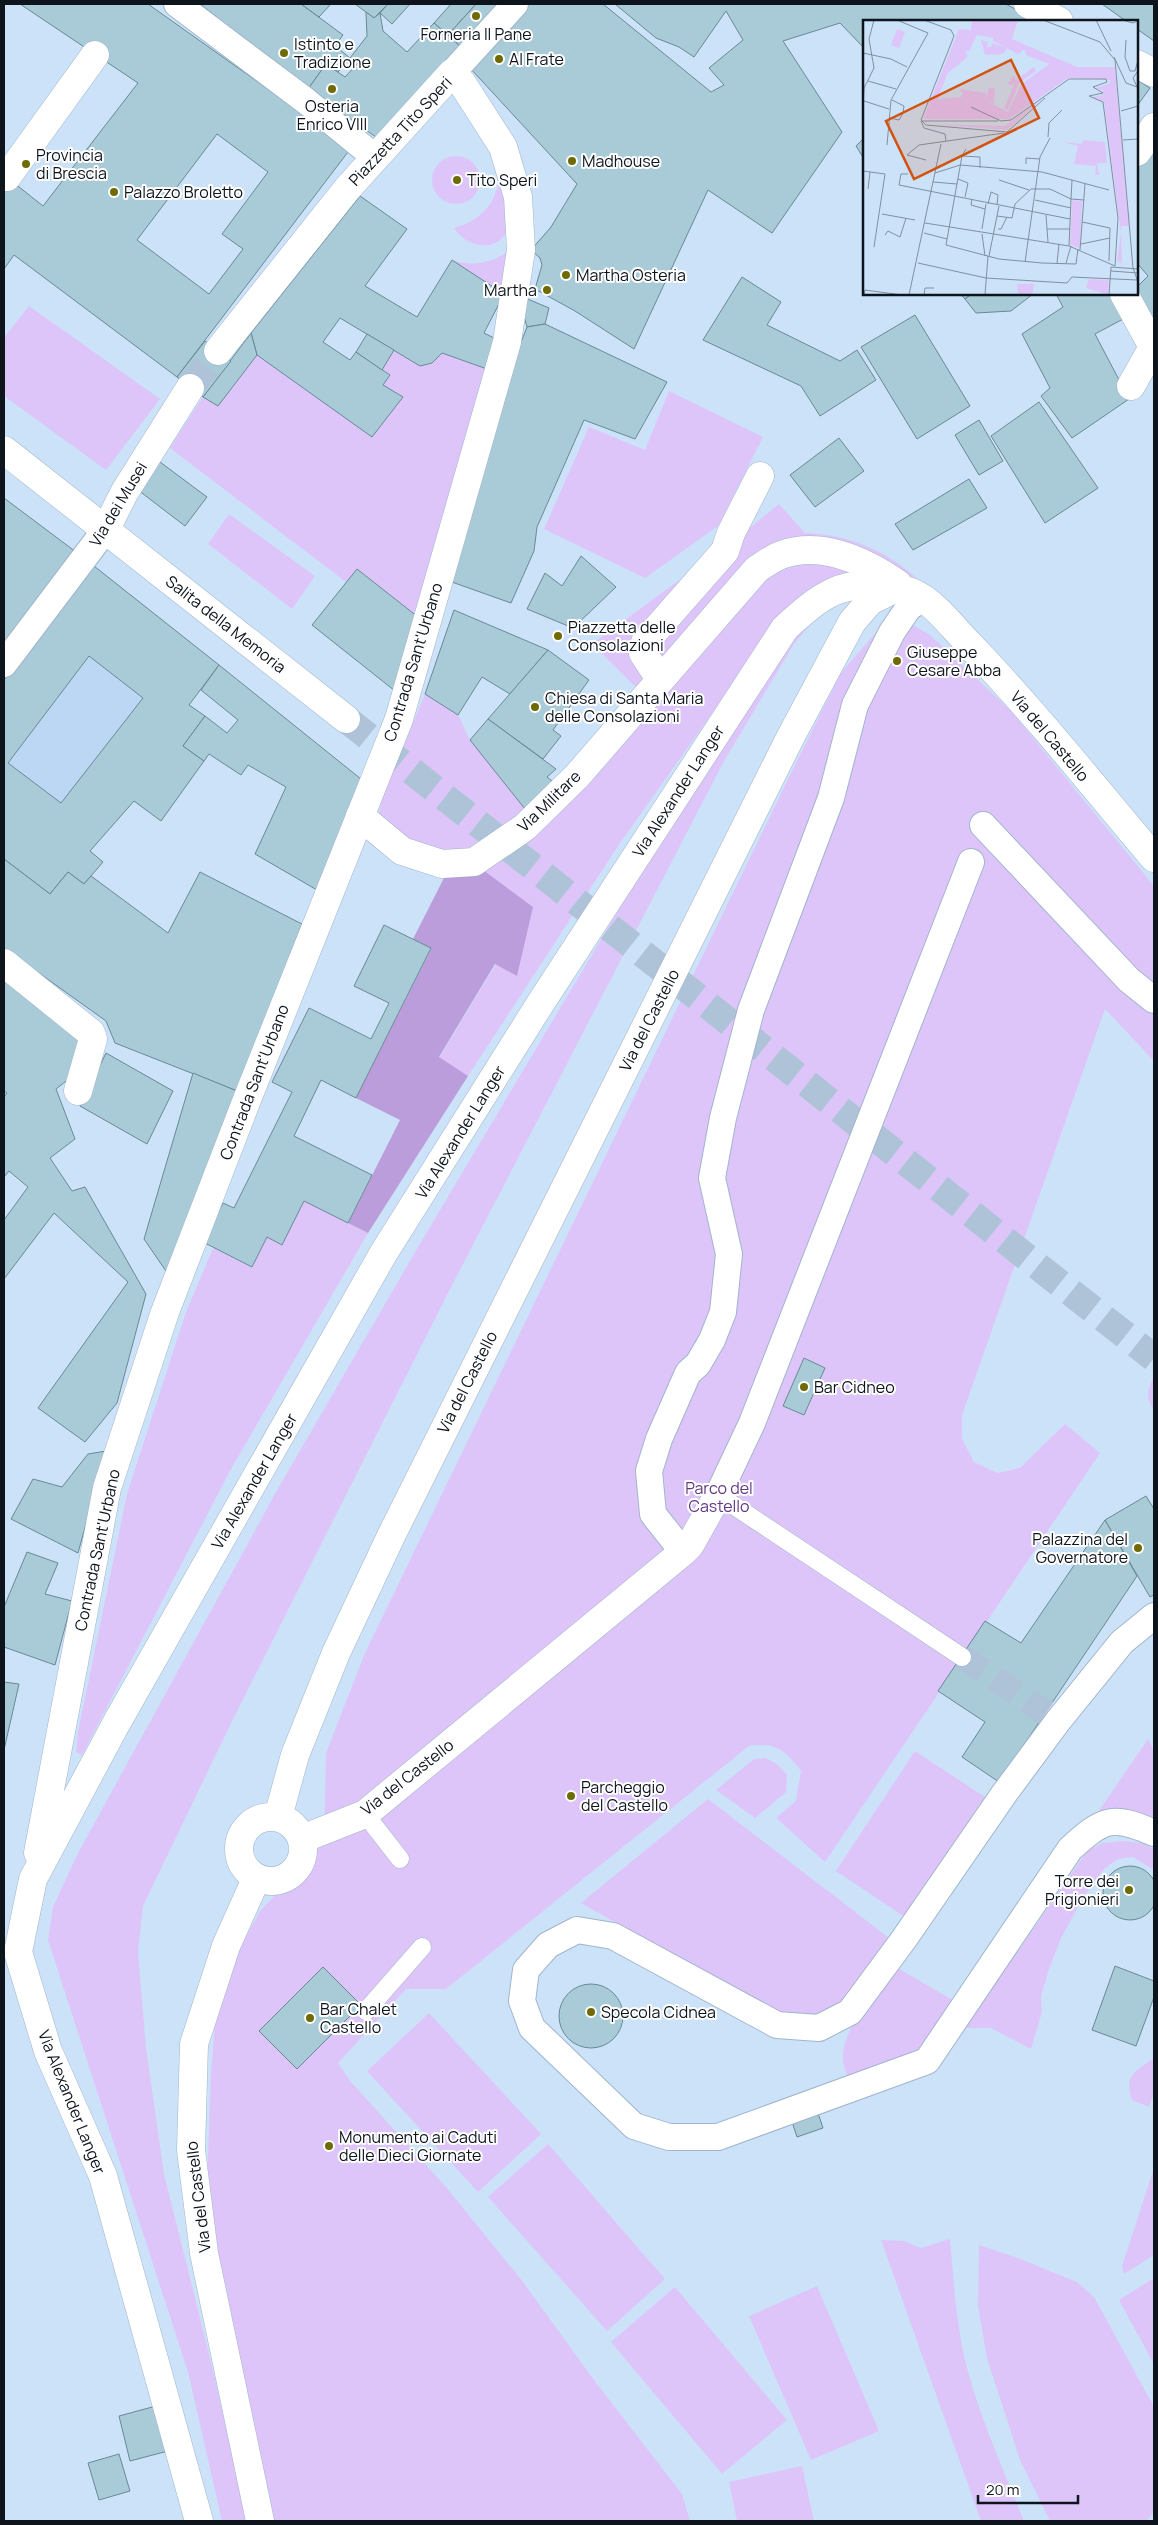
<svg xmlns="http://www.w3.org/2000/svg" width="1158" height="2525" viewBox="0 0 1158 2525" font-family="Manrope,sans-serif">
	<rect width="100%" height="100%" fill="#cce2f9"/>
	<path fill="#bbd7f4" d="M94 566 219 665 189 704 205 716 183 746 204 761 161 821 133 801 90 851 103 862 84 884 68 872 4 859V680Z"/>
	<g fill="#dec5f9">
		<circle cx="456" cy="180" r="24"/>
		<path d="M499 175C501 187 510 210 509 221 507 251 470 253 454 228 480 221 498 203 499 175Z"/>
		<path d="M510 250 504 294 452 260C474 267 492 263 510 250Z"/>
		<path d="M29 306 160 399 106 470 4 396V338Z"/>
		<path d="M394 350 442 353 487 369 418 617 357 569 346 582 170 448 203 397 218 406 257 355 372 437 402 397 383 385 390 375 382 370Z"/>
		<path d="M669 391 763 437 718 526 645 578 544 529 589 427 645 450Z"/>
		<path d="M779 504 805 533C851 534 896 554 927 589L800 544 640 691 592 644 745 532Z"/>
		<path d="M229 514 315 576 292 609 208 544Z"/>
		<path d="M823 560 880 578 776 623 618 846 468 1076 439 1058 496 964 517 976 483 870 763 578 785 564Z"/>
		<path d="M830 600 794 644 724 761 448 1293 233 1719 143 1906 138 1952 146 2048 164 2174 212 2366 247 2521H222L188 2372 48 1940 53 1907 78 1853 280 1485 421 1242 662 837 789 632Z"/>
		<path d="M901 618 930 635 1010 710 1154 886V1061L1105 1009 962 1415V1439L974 1462 997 1473 1020 1468 1065 1424 1100 1453 825 1862 776 1818 796 1801 801 1771C785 1750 776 1742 749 1746L446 1989H406L338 2063 351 2082 446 2187 523 2282 594 2380 682 2494 690 2521H274L241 2380 206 2211 211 2072 215 2025 240 1948 260 1911 324 1843 326 1753 365 1653 791 773 841 673 878 630Z"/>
		<path d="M425 694 458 715 470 740 525 809 471 853 408 847 383 823 379 812 383 796Z"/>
		<path d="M304 1201 368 1233 231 1469 82 1755 76 1752 78 1732 127 1494 186 1312 213 1248 252 1267 267 1237 282 1245Z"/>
		<path d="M1154 1375V1409C1144 1399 1149 1387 1154 1375Z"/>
		<path d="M1148 1739 1154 1752V1820L1088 1827Z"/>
		<path d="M915 1751 988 1799 908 1919 836 1871Z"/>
		<path d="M766 1758 778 1765 787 1775 786 1792 755 1818 716 1790 754 1759Z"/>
		<path d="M708 1799 893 1941 842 2006 814 2020 781 2015 581 1903Z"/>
		<path d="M1123 1841 1143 1843 1154 1850V1870L1133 1857 1118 1859 1104 1869 1084 1896 1061 1938 1049 1969 1041 1996 1042 2012 1031 2049 991 2028H965L1087 1851 1103 1843Z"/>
		<path d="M896 1967 954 2001 923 2051 849 2081C847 2074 843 2066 843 2058 841 2029 879 1989 896 1967Z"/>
		<path d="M429 2013 541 2134 478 2192 367 2071Z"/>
		<path d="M1154 2058V2093L1149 2107 1132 2100C1124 2075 1135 2071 1154 2058Z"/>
		<path d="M548 2144 665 2279 607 2331 488 2197Z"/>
		<path d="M1154 2168V2255L1124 2274 1122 2266Z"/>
		<path d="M950 2239C954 2282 956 2326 967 2368 981 2420 1004 2471 1024 2521H981L881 2240 904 2241 921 2248Z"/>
		<path d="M979 2245 1018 2258 1077 2282 1094 2297 1154 2407V2511L1147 2521H1050L1020 2460 987 2358 978 2306Z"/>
		<path d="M1154 2278V2364L1119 2300Z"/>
		<path d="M817 2286 879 2431 811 2460 749 2316Z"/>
		<path d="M675 2287 787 2420 722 2474 611 2342Z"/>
		<path d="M802 2466 814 2521H737L729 2482Z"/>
	</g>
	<path fill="#bb9ddb" d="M483 870 533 907 517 976 495 964 439 1057 468 1076 368 1233 348 1223 400 1120 356 1098 431 949 413 939 444 878Z"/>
	<g fill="#a9cbd7" stroke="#688994" fill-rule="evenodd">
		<path d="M20 4H148L351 148 177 377 14 255 4 269V175L43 206 138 83ZM217 134 268 172 222 234 243 249 209 294 137 240Z"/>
		<path d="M200 4H301L343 35 335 46 350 58 338 72 326 64 308 89Z"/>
		<path d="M301 4H331L319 17Z"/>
		<path d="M355 4H388L374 18Z"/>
		<path d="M388 4H410L392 24 380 13Z"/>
		<path d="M451 4H476L448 35 434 23Z"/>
		<path d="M476 4H497L461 47 448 35Z"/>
		<path d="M526 4H603L711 92 724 85 709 68 743 40 726 11 694 57 679 47 656 38 615 4H1006L1036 21H864V48L840 23 783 41 842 132 772 233 708 190 634 349 575 311 535 289 542 265 540 258 531 250 551 227 577 184 470 68Z"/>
		<path d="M1102 4H1154V41L1137 29V21H1126Z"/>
		<path d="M366 12 374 18 380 13 383 31 407 52 434 23 461 47 380 140 308 89 326 64 345 77 358 63 350 58 367 36Z"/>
		<path d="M1137 80 1150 88 1137 106Z"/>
		<path d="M864 138V159L856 146Z"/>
		<path d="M1154 141V331L1137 294V287L1148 276 1137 263V164Z"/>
		<path d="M360 196 407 229 365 286 417 317 452 260 504 294 484 333 498 340 487 369 442 353 432 363 420 366 340 318 323 342 350 360 356 352 390 375 383 385 403 397 372 437 257 355 251 333Z"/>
		<path d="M742 277 781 302 767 325 840 361 857 350 876 380 820 416 801 386 703 340Z"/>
		<path d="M960 294H972L965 299Z"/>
		<path d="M972 294H1033L1011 311 976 313 965 299Z"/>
		<path d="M1056 294H1110L1125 318 1095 334 1129 399 1072 438 1041 396 1050 388 1022 334 1063 307Z"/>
		<path d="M523 297 549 308 545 324 527 327 521 306Z"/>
		<path d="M915 315 970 406 917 439 861 347Z"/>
		<path d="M545 324 667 382 635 439 584 420 537 527 534 551 511 603 449 581 501 393 527 327Z"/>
		<path d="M251 333 257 355 218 406 203 397Z"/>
		<path d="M367 334 394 350 382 370 356 352Z"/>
		<path d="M205 341 231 361 203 397 177 377Z"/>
		<path d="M1039 402 1098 488 1045 523 991 436Z"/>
		<path d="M979 420 1003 461 979 475 955 435Z"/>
		<path d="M839 438 864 471 815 507 790 475Z"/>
		<path d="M160 462 207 497 185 526 138 490Z"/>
		<path d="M969 479 987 508 913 550 895 524Z"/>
		<path d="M4 498 76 552 4 647Z"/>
		<path d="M581 556 616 587 573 628 527 609 545 573 562 586Z"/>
		<path d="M94 566 219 665 189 705 205 716 183 746 204 761 161 821 134 801 90 851 103 862 84 884 68 872 50 894 4 859V680ZM89 656 143 698 61 803 8 763Z"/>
		<path d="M357 569 418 617 395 691 312 625Z"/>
		<path d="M454 610 548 650 510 694 482 677 458 715 425 694Z"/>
		<path d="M548 650 589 680 553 730 561 736 543 759 488 719Z"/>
		<path d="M219 665 361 779 317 890 255 854 286 787 248 765 241 775 209 754 204 761 183 746 205 716 227 733 238 720 201 690Z"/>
		<path d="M488 719 556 769 547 777 556 784 525 809 470 740Z"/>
		<path d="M4 859 50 894 68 872 84 884 91 876 168 933 200 872 302 924 237 1091 115 1043 106 1021 4 948Z"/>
		<path d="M384 925 431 948 356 1098 321 1080 294 1136 372 1175 348 1223 304 1201 282 1245 267 1237 252 1267 203 1242 223 1203 234 1208 292 1092 272 1082 309 1008 371 1039 389 1003 354 986Z"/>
		<path d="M4 978 83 1033 75 1074 56 1089 75 1139 50 1158 72 1191 85 1187 146 1294 117 1403 85 1442 38 1408 128 1282 54 1213 4 1279V1220L28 1187 9 1171 4 1177V1097L7 1093 4 1091Z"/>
		<path d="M106 1053 173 1091 147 1144 80 1106Z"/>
		<path d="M193 1073 237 1091 168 1274 144 1239Z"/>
		<path d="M804 1358 825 1368 804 1415 783 1406Z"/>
		<path d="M106 1451 78 1553 11 1519 33 1479 62 1487 88 1454Z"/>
		<path d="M1146 1496 1154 1509V1595L1150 1597 1105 1520Z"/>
		<path d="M1105 1520 1137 1576 999 1782 962 1757 985 1722 938 1691 985 1621 1021 1643Z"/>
		<path d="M27 1552 58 1563 45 1594 72 1601 55 1665 4 1647V1607Z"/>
		<path d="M4 1682 19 1684 4 1750Z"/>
		<circle cx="1130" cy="1893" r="27"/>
		<path d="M1115 1966 1154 1981V1997L1136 2046 1092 2030Z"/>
		<path d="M323 1967 361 2005 297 2069 259 2031Z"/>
		<circle cx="591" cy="2016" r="32"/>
		<path d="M818 2113 823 2128 797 2137 792 2122Z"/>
		<path d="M156 2406 168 2451 130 2461 119 2416Z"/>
		<path d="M119 2454 130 2491 99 2500 88 2463Z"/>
	</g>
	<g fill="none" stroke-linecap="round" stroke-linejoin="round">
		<path stroke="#afc3d8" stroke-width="26" stroke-dasharray="26 13" stroke-linecap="butt" d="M962 1657 1046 1713"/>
		<g stroke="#afc3d8" stroke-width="28" stroke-dasharray="28 14" stroke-linecap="butt">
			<path d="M190 388 218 351"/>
			<path d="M346 719 1154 1358"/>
		</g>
		<g stroke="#a0b5cc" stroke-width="19">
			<g id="service">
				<path d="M718 1495 962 1657"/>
				<path d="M365 1814 400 1859"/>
				<path d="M366 2011 422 1947"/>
			</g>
		</g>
		<g stroke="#a0b5cc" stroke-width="28">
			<g id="pedestrian">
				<path d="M177 4 306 101 376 158"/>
				<path d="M452 73 515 4"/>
				<path d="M4 664 106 529"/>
				<path d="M983 825 1129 980 1154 1000"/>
				<path d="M718 1495 752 1423 971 862"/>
				<path d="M683 1552 653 1514 649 1471 659 1439 688 1373 698 1364 712 1340 723 1312 729 1254 712 1178 723 1118 751 1010 831 798 855 705 892 632 909 607 923 599"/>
				<path d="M1154 1616 1122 1642 1058 1721 1004 1794 904 1939 850 2012 819 2028 777 2025 613 1936 577 1930 548 1945 526 1970 522 2001 532 2028 634 2126 669 2137H718L927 2061 1070 1849C1103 1819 1112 1814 1154 1833"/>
			</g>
		</g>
		<g stroke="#a0b5cc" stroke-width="29">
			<g id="minor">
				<path d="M1028 4 1059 21"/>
				<path d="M1137 64 1154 73"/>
				<path d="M1137 152 1154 127"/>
				<path d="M7 177 95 55"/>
				<path d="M1124 294 1153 347"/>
				<path d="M1131 386 1154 345"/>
				<path d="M4 450 346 719"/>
				<path d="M106 529 124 493 190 388"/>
				<path d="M660 679 643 653 645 642 725 551 731 533 760 476"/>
				<path d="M360 816 402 851 442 864 474 862 525 827 577 776 757 569C765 564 773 558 781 555 822 540 865 561 898 584"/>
				<path d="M4 963 91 1033 93 1039 78 1091"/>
				<circle cx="271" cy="1849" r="32"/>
				<path d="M278 1817 295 1755 336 1653 392 1534 790 738 852 622 870 601 894 589"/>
				<path d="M302 1839 365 1814 683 1552 690 1545 718 1495"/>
				<path d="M38 1853 107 1488 165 1312 248 1097 399 719 507 342 521 250 518 197 503 147 462 83 452 73 347 189 218 351"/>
				<path d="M256 1879 226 1946 194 2044 191 2150 204 2253 260 2521"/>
				<path d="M199 2521 103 2176 48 2051 18 1952 33 1879 117 1722 383 1254 540 1004 785 628C820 596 843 577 892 588 898 589 905 590 911 592 935 602 952 627 970 645 1035 713 1094 787 1154 858"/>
			</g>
		</g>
		<use href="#service" stroke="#fff" stroke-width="18"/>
		<use href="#pedestrian" stroke="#fff" stroke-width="26"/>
		<use href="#minor" stroke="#fff" stroke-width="28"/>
	</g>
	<g fill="#6e6a04" stroke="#fff" stroke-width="2">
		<circle cx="476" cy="16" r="5"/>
		<circle cx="284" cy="53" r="5"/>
		<circle cx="499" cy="59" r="5"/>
		<circle cx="332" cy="89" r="5"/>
		<circle cx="572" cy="161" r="5"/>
		<circle cx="26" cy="164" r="5"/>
		<circle cx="457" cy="180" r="5"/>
		<circle cx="114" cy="192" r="5"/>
		<circle cx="566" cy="275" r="5"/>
		<circle cx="547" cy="290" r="5"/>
		<circle cx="558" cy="636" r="5"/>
		<circle cx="897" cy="661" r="5"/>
		<circle cx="535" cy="707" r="5"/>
		<circle cx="804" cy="1387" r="5"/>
		<circle cx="1138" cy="1548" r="5"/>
		<circle cx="571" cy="1796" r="5"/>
		<circle cx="1129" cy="1890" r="5"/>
		<circle cx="591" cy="2012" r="5"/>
		<circle cx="310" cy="2018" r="5"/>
		<circle cx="329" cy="2146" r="5"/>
	</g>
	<g text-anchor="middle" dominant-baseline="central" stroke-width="4" stroke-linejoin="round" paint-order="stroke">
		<g font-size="16" fill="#0d141c" stroke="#fff" text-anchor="start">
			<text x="476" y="34" text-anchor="middle">Forneria Il Pane</text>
			<text x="294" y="44">Istinto e<tspan x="294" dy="18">Tradizione</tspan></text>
			<text x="509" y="59">Al Frate</text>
			<text x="332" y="106" text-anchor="middle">Osteria<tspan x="332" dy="18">Enrico VIII</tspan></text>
			<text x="36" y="155">Provincia<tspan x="36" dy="18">di Brescia</tspan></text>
			<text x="582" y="161">Madhouse</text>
			<text x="467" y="180">Tito Speri</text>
			<text x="124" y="192">Palazzo Broletto</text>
			<text x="576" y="275">Martha Osteria</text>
			<text x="537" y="290" text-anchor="end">Martha</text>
			<text x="568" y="627">Piazzetta delle<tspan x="568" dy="18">Consolazioni</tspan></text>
			<text x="907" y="652">Giuseppe<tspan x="907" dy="18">Cesare Abba</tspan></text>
			<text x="545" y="698">Chiesa di Santa Maria<tspan x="545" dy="18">delle Consolazioni</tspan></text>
			<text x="814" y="1387">Bar Cidneo</text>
			<text x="1128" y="1539" text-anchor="end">Palazzina del<tspan x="1128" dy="18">Governatore</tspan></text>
			<text x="581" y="1787">Parcheggio<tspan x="581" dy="18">del Castello</tspan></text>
			<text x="1119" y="1881" text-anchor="end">Torre dei<tspan x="1119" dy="18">Prigionieri</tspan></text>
			<text x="320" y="2009">Bar Chalet<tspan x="320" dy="18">Castello</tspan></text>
			<text x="601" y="2012">Specola Cidnea</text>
			<text x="339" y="2137">Monumento ai Caduti<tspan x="339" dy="18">delle Dieci Giornate</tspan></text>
		</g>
		<g font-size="16" fill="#0d141c" stroke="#fff">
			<text transform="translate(400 131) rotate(-47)">Piazzetta Tito Speri</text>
			<text transform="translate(118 504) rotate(-59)">Via dei Musei</text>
			<text transform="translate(226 624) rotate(38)">Salita della Memoria</text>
			<text transform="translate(413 662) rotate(-73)">Contrada Sant'Urbano</text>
			<text transform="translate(1050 736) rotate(50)">Via del Castello</text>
			<text transform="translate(678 791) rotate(-57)">Via Alexander Langer</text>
			<text transform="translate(549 801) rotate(-44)">Via Militare</text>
			<text transform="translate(649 1020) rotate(-63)">Via del Castello</text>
			<text transform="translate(254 1082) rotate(-69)">Contrada Sant'Urbano</text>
			<text transform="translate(460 1132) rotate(-58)">Via Alexander Langer</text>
			<text transform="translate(467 1382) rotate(-63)">Via del Castello</text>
			<text transform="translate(254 1481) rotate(-60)">Via Alexander Langer</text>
			<text transform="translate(97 1550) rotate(-78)">Contrada Sant'Urbano</text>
			<text transform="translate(407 1777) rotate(-38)">Via del Castello</text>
			<text transform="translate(72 2102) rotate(68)">Via Alexander Langer</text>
			<text transform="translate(198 2197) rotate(-97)">Via del Castello</text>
		</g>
		<g font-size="16" fill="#613983" stroke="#fff">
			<text x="719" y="1488">Parco del<tspan x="719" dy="18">Castello</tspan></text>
		</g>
	</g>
	<g transform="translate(863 20)">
		<rect width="275" height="275" fill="#cce2f9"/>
		<path d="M109 0H155L149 19 214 47H252L266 206H258L259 244 254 240 258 214 241 82 228 77 240 75V70L231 69 247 63V60L205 58 146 99H60L96 9 108 10ZM114 15 130 18V21L155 34 162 29 163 35 186 44 158 65 145 92 122 80 131 84 132 69 126 67 123 78V73L96 69 100 74 98 77 75 79 84 54 101 40 105 36 102 31H106ZM34 9 42 12 36 28 28 25ZM118 20 125 22 124 27H128L129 23 144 28 140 34 122 35ZM171 47 173 51 156 63 145 90 141 89 152 62 148 66 145 63 150 56 156 63 154 59ZM182 76 144 110 71 104 142 106ZM220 120 242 122 244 143H234L236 155H232L233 146 211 144 215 126 200 122 219 124ZM209 180 219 181 217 228 207 225ZM226 259 246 260 245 275 223 268ZM154 264H171L169 275H155Z" fill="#dec5f9" fill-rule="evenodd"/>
		<path fill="none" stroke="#8090a1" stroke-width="1" d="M180 0 237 22 252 40 270 248 275 262M233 0 248 31M259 0 270 3 275 1M263 20 262 37 267 51H272L275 40M0 33 28 39 44 47M251 37 263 63 274 67M243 59 244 62 230 67 240 73 226 76 240 82 255 198 252 246M5 61 33 69M274 67 270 58 275 51M29 80 41 86 40 93M1 81 26 89M0 85 1 68 11 48 6 19 11 0M108 87 138 101 148 100 206 59H243M258 91 275 86M27 98 36 100 40 93M58 100 63 105 144 112 182 78M58 100 91 16 88 10 61 0M58 101 61 108 82 114 83 121M59 101H135M185 117 186 103 199 90M260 120 275 119M24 125 28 80 65 13 34 0M103 129 99 136 83 225 136 239 179 243 213 244 215 229M99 136 117 137V148M63 140 44 135 56 125 141 113M163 144V138L177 139M97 145 179 152 246 170M0 151 22 154 11 227M72 153 97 145M45 154H38L36 165 207 199M95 159 105 163 102 177M136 160 166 170M70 162 94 164M5 169 7 152M109 179 108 185 122 189M172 180 208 188M125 184 128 172 135 175 134 185M19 194 52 200M183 195 185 222M134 196 149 198 152 184 168 169H187L208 179 209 160M219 202 247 208 246 241M62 203 206 226 252 246M119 209 123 184M135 209H138L144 197M184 209H207M61 213 84 219M119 214 122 236M22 215 25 211 37 217 43 198M218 224 247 218M206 226 208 179 221 180M217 230 222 164M126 236 136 186M162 242 177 137 187 118M55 243 123 258 204 263M194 243 196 224M203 243 208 226M248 251 275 253M204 263 209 257 274 260M1 275 2 270 39 275M46 275 78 124M61 275 62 268H71M122 275 125 236M246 275 248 247 275 249"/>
		<path fill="#d2520e" fill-opacity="0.15" stroke="#d2520e" stroke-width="2.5" d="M148 40 176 98 51 159 23 101Z"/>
		<rect width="275" height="275" fill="none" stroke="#0d141c" stroke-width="2.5"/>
	</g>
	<rect width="1158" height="2525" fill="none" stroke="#0d141c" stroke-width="10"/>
	<path d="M978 2495v8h100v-8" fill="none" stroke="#0d141c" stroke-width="2.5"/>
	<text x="986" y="2495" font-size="15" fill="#0d141c" stroke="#ffffff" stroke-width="4" paint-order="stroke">20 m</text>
</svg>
